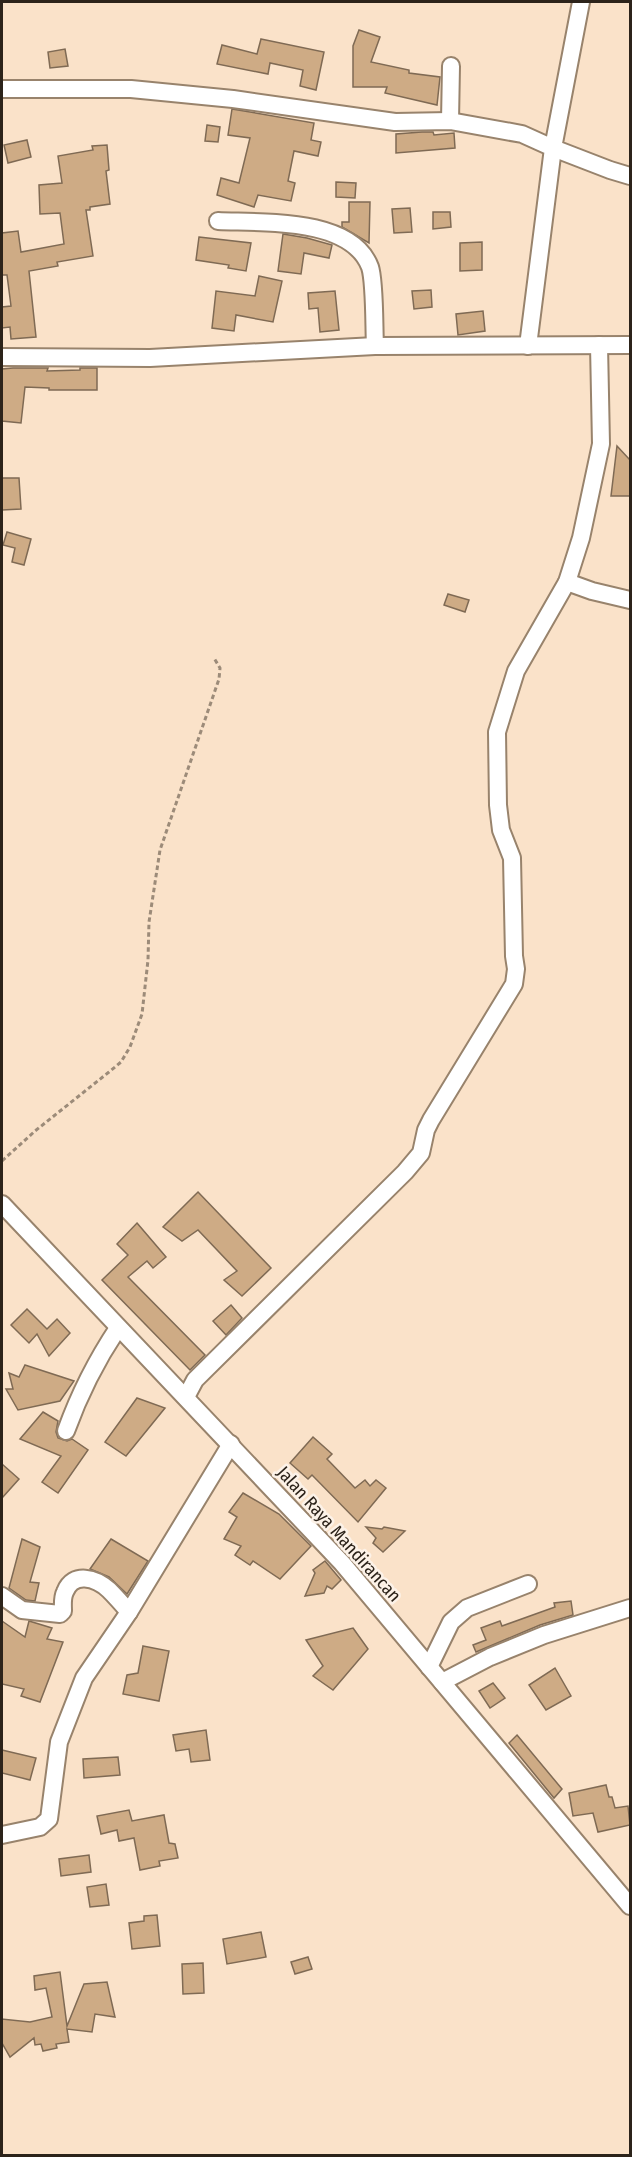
<svg xmlns="http://www.w3.org/2000/svg" width="632" height="2157" viewBox="0 0 632 2157" font-family="'Fira Sans Condensed',sans-serif">
	<rect width="100%" height="100%" fill="#fae2c9"/>
	<g fill="#ceab85" stroke="#7f6a54" stroke-width="1.5">
		<path d="M359 30 380 37 371 62 409 70V73L440 77 437 105 385 93 387 87H353V46Z"/>
		<path d="M261 39 324 52 316 90 300 86 303 70 270 63 268 74 217 64 222 45 257 54Z"/>
		<path d="M65 49 68 66 50 68 48 52Z"/>
		<path d="M232 109 314 123 311 140 321 142 318 156 294 151 288 181 295 183 291 201 258 195 254 207 217 195 221 178 239 183 250 138 228 135Z"/>
		<path d="M207 125 220 127 218 142 205 141Z"/>
		<path d="M422 132H433L434 135 454 133 455 148 396 153V134Z"/>
		<path d="M27 140 31 157 8 163 4 145Z"/>
		<path d="M107 145 109 170 106 171 110 204 90 207V210H86L93 256 57 262 58 266 29 271 36 337 11 339 10 327 2 328V307L11 306 7 275H2V233L18 231 21 252 64 244 60 213 40 214 39 185 62 183 58 156 93 150 92 146Z"/>
		<path d="M336 182 356 183 355 198 336 197Z"/>
		<path d="M349 202H370L369 243 342 227V222H349Z"/>
		<path d="M410 208 412 232 394 233 392 209Z"/>
		<path d="M433 212H450L451 227 433 229Z"/>
		<path d="M283 234 307 238 332 245 329 258 304 253 301 274 278 271Z"/>
		<path d="M199 237 251 243 246 271 228 268 229 265 196 260Z"/>
		<path d="M482 242V270L460 271V243Z"/>
		<path d="M259 276 282 281 273 322 236 315 234 331 212 328 216 291 255 296Z"/>
		<path d="M431 290 432 307 414 309 412 291Z"/>
		<path d="M335 291 339 330 320 332 318 308 309 309 308 293Z"/>
		<path d="M483 311 485 331 458 335 456 314Z"/>
		<path d="M13 368H48L47 371 80 370V368H97V390H49V388L25 387 21 423 2 421V369Z"/>
		<path d="M617 446 630 460V496H611Z"/>
		<path d="M2 478H19L21 509 2 510Z"/>
		<path d="M7 532 31 539 24 565 12 562 15 548 3 545Z"/>
		<path d="M448 594 469 600 465 612 444 605Z"/>
		<path d="M198 1192 271 1268 242 1296 224 1280 237 1271 198 1230 182 1241 163 1227Z"/>
		<path d="M137 1223 166 1257 153 1268 147 1261 128 1277 205 1355 190 1370 102 1280 128 1255 117 1244Z"/>
		<path d="M231 1305 242 1318 226 1335 213 1321Z"/>
		<path d="M27 1309 47 1329 57 1319 70 1333 49 1356 37 1334 29 1343 11 1325Z"/>
		<path d="M25 1365 74 1381 60 1401 18 1410 6 1389H13L9 1373 19 1377Z"/>
		<path d="M137 1398 165 1408 126 1456 105 1442Z"/>
		<path d="M43 1412 58 1421 56 1432 58 1438 67 1441 72 1439 88 1450 58 1493 42 1482 61 1456 20 1439Z"/>
		<path d="M313 1437 332 1454 327 1459 355 1488 365 1480 370 1486 376 1480 386 1488 358 1522 312 1475 308 1479 290 1463Z"/>
		<path d="M2 1464 19 1479 2 1498Z"/>
		<path d="M243 1493 279 1514 311 1546 280 1579 253 1561 250 1565 235 1555 241 1546 224 1539 237 1517 229 1512Z"/>
		<path d="M366 1527 382 1529 384 1527 405 1531 383 1552 373 1543 376 1538Z"/>
		<path d="M22 1539 40 1547 30 1582 39 1583 35 1601 26 1600 9 1588Z"/>
		<path d="M111 1539 148 1561 127 1594 109 1577 90 1569Z"/>
		<path d="M325 1561 341 1580 332 1589 327 1586 324 1593 305 1596 315 1573 313 1570Z"/>
		<path d="M571 1601 573 1615 540 1625 476 1652 473 1645 486 1640 481 1628 500 1621 502 1626 555 1607 554 1603Z"/>
		<path d="M2 1621 25 1637 29 1621 52 1628 47 1639 63 1642 40 1702 21 1696 24 1689 2 1684Z"/>
		<path d="M353 1628 368 1649 333 1690 313 1676 323 1666 306 1640Z"/>
		<path d="M143 1646 169 1651 159 1701 123 1694 127 1675 138 1673Z"/>
		<path d="M555 1668 571 1696 546 1710 529 1685Z"/>
		<path d="M493 1683 505 1698 490 1708 479 1691Z"/>
		<path d="M206 1730 210 1760 191 1762 189 1749 176 1751 173 1735Z"/>
		<path d="M517 1735 562 1789 554 1798 509 1743Z"/>
		<path d="M2 1750 36 1758 30 1780 2 1773Z"/>
		<path d="M118 1757 120 1775 84 1778 83 1759Z"/>
		<path d="M606 1785 609 1797H612L615 1808 628 1806 630 1825 598 1832 593 1813 573 1816 569 1793Z"/>
		<path d="M129 1810 132 1821 164 1815 169 1843 175 1844 178 1858 159 1861 160 1866 140 1870 134 1838 119 1841 117 1830 101 1834 97 1816Z"/>
		<path d="M89 1855 91 1872 61 1876 59 1859Z"/>
		<path d="M106 1884 109 1905 90 1907 87 1887Z"/>
		<path d="M157 1915 160 1946 132 1949 129 1923 144 1921V1916Z"/>
		<path d="M261 1932 266 1957 227 1964 223 1939Z"/>
		<path d="M308 1957 312 1969 295 1974 291 1962Z"/>
		<path d="M203 1963 204 1993 183 1994 182 1964Z"/>
		<path d="M60 1972 67 2026 84 1984 107 1982 115 2017 95 2014 92 2032 67 2029 69 2042 56 2044 57 2048 43 2051 41 2044 35 2045 34 2038 10 2057 2 2043V2019L30 2022 52 2017 46 1988 35 1990 34 1976Z"/>
	</g>
	<g fill="none" stroke-linecap="round" stroke-linejoin="round">
		<g stroke="#98836c" stroke-width="20">
			<g id="minor">
				<path d="M581 2 553 148 610 170 630 176"/>
				<path d="M2 89H131L233 99 395 122 450 121 522 134 553 148 528 346"/>
				<path d="M450 121 451 66"/>
				<path d="M218 221C262 223 351 217 370 267 375 282 374 328 375 346"/>
				<path d="M2 357 150 358 375 346 630 345"/>
				<path d="M567 582 592 591 630 600"/>
				<path d="M2 1204 342 1563 630 1906"/>
				<path d="M186 1397 195 1380 405 1172 421 1153 426 1130 431 1120 514 984 516 969 514 956 512 858 501 830 498 805 497 732 516 671 567 582 581 538 601 444 599 345"/>
				<path d="M66 1431C79 1395 96 1361 118 1328"/>
				<path d="M2 1596 22 1610 60 1614 63 1611C63 1605 62 1598 65 1592 73 1571 96 1578 109 1590 116 1597 123 1605 129 1612"/>
				<path d="M429 1667 451 1622 467 1608 528 1584"/>
				<path d="M442 1682 490 1657 544 1635 630 1608"/>
				<path d="M2 1835 40 1827 49 1819 59 1742 84 1678 129 1612 231 1444"/>
			</g>
		</g>
		<path stroke="#9c8b79" stroke-width="3" stroke-dasharray="4.5 3" stroke-linecap="butt" d="M2 1161 35 1131 109 1072 121 1062 130 1047 142 1014 148 960 149 922 160 850 219 679 220 668 214 658"/>
		<use href="#minor" stroke="#fff" stroke-width="16"/>
	</g>
	<g text-anchor="middle" dominant-baseline="central" stroke-width="5" stroke-linejoin="round" paint-order="stroke">
		<g font-size="18" fill="#2c231a" stroke="#fcf2e8">
			<text transform="translate(339 1534) rotate(48)">Jalan Raya Mandirancan</text>
		</g>
	</g>
	<rect width="632" height="2157" fill="none" stroke="#2c231a" stroke-width="6"/>
</svg>
